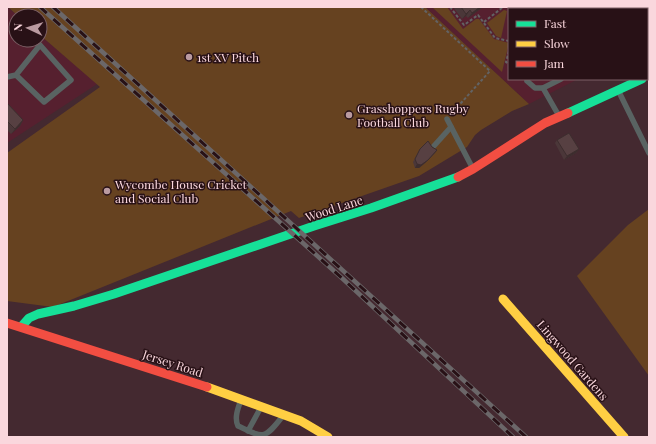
<svg xmlns="http://www.w3.org/2000/svg" width="656" height="444" viewBox="0 0 656 444" font-family="'Playfair Display',serif">
	<rect width="100%" height="100%" fill="#442930"/>
	<g fill="#56202f">
		<path d="M7 7 18 16H16V40H40V35L97 84 7 143Z"/>
		<path d="M425 7H649V43L647 44V9H509V79H578L529 104Z"/>
	</g>
	<g fill="#664220">
		<path d="M8 7H425L529 104 512 111 481 130 475 135 467 147 419 176 299 218 291 211 53 307 7 301V153L100 87 40 35V16H18Z"/>
		<path d="M432 7H447L463 29 476 19H479L494 39 509 43 502 72Z"/>
		<path d="M504 10 507 11 501 38 496 36 487 23Z"/>
		<path d="M649 209V376L577 276 628 225Z"/>
	</g>
	<g fill="none" stroke-linecap="round" stroke-linejoin="round">
		<g stroke="#636364" stroke-width="2" stroke-dasharray="3 2" stroke-linecap="butt">
			<path d="M421 7 490 71 451 114"/>
			<path d="M450 7 464 25 478 15 495 38 509 41"/>
			<path d="M507 7 516 9"/>
			<path d="M619 7 620 9"/>
			<path d="M484 22 503 7"/>
			<path d="M647 40 649 39"/>
			<path d="M509 51 506 62 509 65"/>
		</g>
		<g stroke="#596362" stroke-width="5.5">
			<path d="M7 77 16 75 44 102 71 80 40 45 16 75"/>
			<path d="M527 81 535 88H543L559 116"/>
			<path d="M543 88 561 79"/>
			<path d="M619 92 649 153"/>
			<path d="M447 119 472 167"/>
			<path d="M433 147 451 127"/>
			<path d="M241 400C238 408 234 418 238 426 264 438 264 440 282 417"/>
			<path d="M248 431 261 407"/>
		</g>
		<g stroke="#16e098" stroke-width="9">
			<path d="M568 113 642 79"/>
			<path d="M21 327 29 318 38 314 74 306 114 294 314 226 371 208 458 177"/>
		</g>
		<g stroke="#ffcf43" stroke-width="9">
			<path d="M503 299 624 437"/>
			<path d="M207 387 301 421 328 437"/>
		</g>
		<g stroke="#f24e42" stroke-width="9">
			<path d="M458 177 473 169 545 123 568 113"/>
			<path d="M7 323 207 387"/>
		</g>
		<g stroke="#6b6769" stroke-width="4.5">
			<g id="rail">
				<path d="M40 7 343 279 513 437"/>
				<path d="M53 7 526 437"/>
			</g>
		</g>
		<use href="#rail" stroke="#281116" stroke-width="3" stroke-dasharray="9" stroke-linecap="butt"/>
	</g>
	<g fill="#4b3739">
		<path d="M453 7H483L468 18 466 16 462 19Z"/>
		<path d="M7 103 23 120 20 126 11 134 7 130Z"/>
		<path d="M557 140 579 149 576 153 564 160 555 143Z"/>
		<path d="M432 147 437 150 435 153 425 163 419 168H415L413 162 420 149Z"/>
	</g>
	<g fill="#3d2d2e">
		<path d="M480 7H483L468 18 472 13Z"/>
		<path d="M470 10 466 16 462 19 466 14Z"/>
		<path d="M23 120 20 126 11 134 15 129Z"/>
		<path d="M579 149 576 153 564 160 567 156Z"/>
		<path d="M437 150 425 163 419 168H415L417 164Z"/>
	</g>
	<g fill="#574042" stroke="#3d2d2e">
		<path d="M461 7H480L472 13 470 10 466 14Z"/>
		<path d="M524 7H572L571 9H524Z"/>
		<path d="M7 103 23 120 15 129 7 121Z"/>
		<path d="M569 133 579 149 567 156 557 140Z"/>
		<path d="M428 141 432 147 437 150 428 160 421 165 417 164 415 159 420 149Z"/>
	</g>
	<g fill="#ba9aa0" stroke="#281116" stroke-width="1.5">
		<circle cx="189" cy="57" r="4"/>
		<circle cx="349" cy="115" r="4"/>
		<circle cx="107" cy="191" r="4"/>
	</g>
	<g text-anchor="middle" dominant-baseline="central" stroke-width="3" stroke-linejoin="round" paint-order="stroke">
		<g font-size="12" fill="#fad7dd" stroke="#281116" text-anchor="start">
			<text x="197" y="57">1st XV Pitch</text>
			<text x="357" y="108">Grasshoppers Rugby<tspan x="357" dy="14">Football Club</tspan></text>
			<text x="115" y="184">Wycombe House Cricket<tspan x="115" dy="14">and Social Club</tspan></text>
		</g>
		<g font-size="12" fill="#fad7dd" stroke="#281116">
			<text transform="translate(334 208) rotate(-18)">Wood Lane</text>
			<text transform="translate(573 360) rotate(49)">Lingwood Gardens</text>
			<text transform="translate(173 363) rotate(18)">Jersey Road</text>
		</g>
	</g>
	<rect width="656" height="444" fill="none" stroke="#fad7dd" stroke-width="16"/>
	<rect x="508" y="8" width="140" height="72" fill="#281116" stroke="#7c6066"/>
	<rect x="516" y="21" width="20" height="6" fill="#16e098" stroke="#7c6066"/>
	<text x="544" y="28" font-size="12" fill="#fad7dd">Fast</text>
	<rect x="516" y="41" width="20" height="6" fill="#ffcf43" stroke="#7c6066"/>
	<text x="544" y="48" font-size="12" fill="#fad7dd">Slow</text>
	<rect x="516" y="61" width="20" height="6" fill="#f24e42" stroke="#7c6066"/>
	<text x="544" y="68" font-size="12" fill="#fad7dd">Jam</text>
	<g transform="translate(28 28) rotate(274)"><circle r="19" fill="#281116" stroke="#7c6066"/>
	<path d="M0-3L7 15L0 10L-7 15Z" fill="#ba9aa0"/>
	<text y="-6" font-size="11" font-weight="bold" text-anchor="middle" fill="#fad7dd">N</text>
	</g>
</svg>
